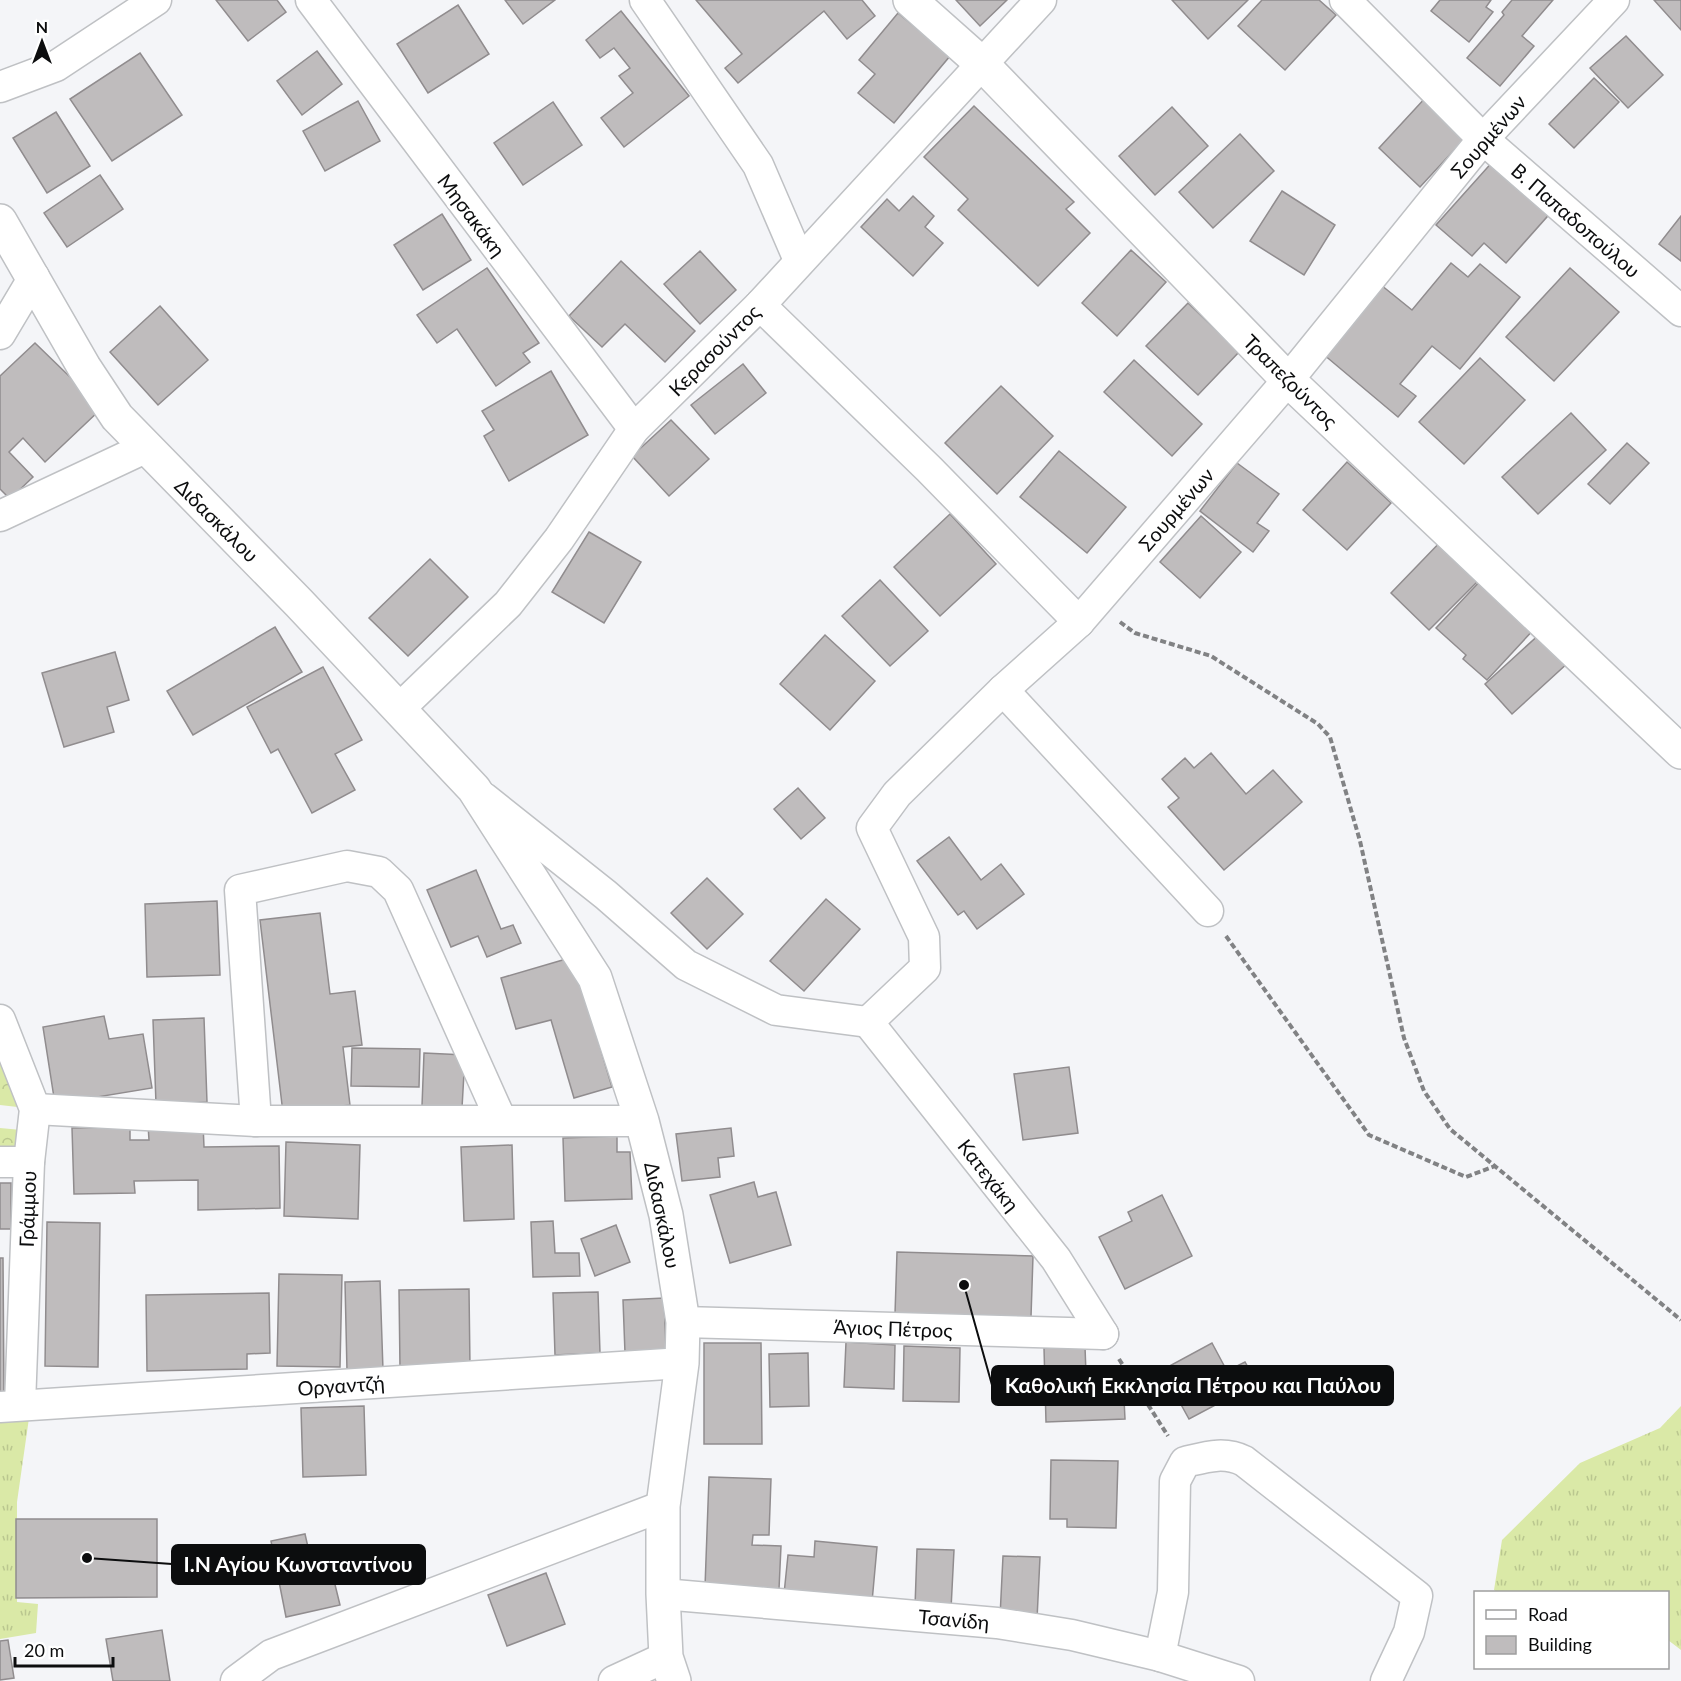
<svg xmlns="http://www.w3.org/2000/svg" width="1681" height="1681" viewBox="0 0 1681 1681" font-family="Lato,sans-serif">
	<defs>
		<pattern id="grass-tufts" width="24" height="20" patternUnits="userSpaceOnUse" patternTransform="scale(1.5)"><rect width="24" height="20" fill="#dae9a7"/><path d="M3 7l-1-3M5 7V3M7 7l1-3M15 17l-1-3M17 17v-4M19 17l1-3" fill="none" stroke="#bac78f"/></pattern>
		<pattern id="park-crowns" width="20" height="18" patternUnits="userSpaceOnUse" patternTransform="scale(1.5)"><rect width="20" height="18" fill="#dae9a7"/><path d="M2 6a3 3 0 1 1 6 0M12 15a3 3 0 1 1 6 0" fill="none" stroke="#bac78f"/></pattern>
	</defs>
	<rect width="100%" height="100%" fill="#f4f5f8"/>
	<g fill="url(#grass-tufts)">
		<path d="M1681 1406V1650L1668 1640V1592H1497L1494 1590 1502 1540 1580 1463 1660 1428Z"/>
		<path d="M29 1418 17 1502V1602L38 1604 36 1633 0 1639V1420Z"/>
	</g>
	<g fill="url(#park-crowns)">
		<path d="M0 1052 35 1109 0 1105Z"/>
		<path d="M0 1128 32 1131 29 1162H0Z"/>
	</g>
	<g fill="#bfbcbd" stroke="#908c8e" stroke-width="1.5">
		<path d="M216 0H277L286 12 248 41Z"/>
		<path d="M505 0H555L523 24Z"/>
		<path d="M696 0H862L875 16 847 39 824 11 738 83 725 68 742 54Z"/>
		<path d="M956 0H1007L980 26Z"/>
		<path d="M1172 0H1248L1208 39Z"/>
		<path d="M1262 0H1319L1336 15 1285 70 1238 26Z"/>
		<path d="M1440 0H1491L1486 7 1493 12 1469 42 1431 11Z"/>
		<path d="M1512 0H1553L1522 36 1534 46 1500 86 1467 58 1504 15 1502 12Z"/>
		<path d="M1654 0H1681V30Z"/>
		<path d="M458 5 489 54 428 93 397 44Z"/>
		<path d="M621 11 689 96 624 147 601 118 633 93 619 76 630 68 614 48 600 58 586 40Z"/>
		<path d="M898 13 950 56 894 123 858 93 875 74 859 60Z"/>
		<path d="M1626 36 1663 75 1628 108 1590 68Z"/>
		<path d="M317 51 342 84 302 115 277 81Z"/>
		<path d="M140 53 182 115 112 161 70 99Z"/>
		<path d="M1594 78 1619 102 1574 148 1549 124Z"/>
		<path d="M1427 96 1469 134 1420 187 1379 148Z"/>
		<path d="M358 101 380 141 325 171 303 131Z"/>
		<path d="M553 102 582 145 523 185 494 143Z"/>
		<path d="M974 106 1074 202 1066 209 1090 233 1038 286 958 210 968 199 924 157Z"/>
		<path d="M1172 107 1208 146 1155 195 1119 156Z"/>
		<path d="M56 112 90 166 47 193 13 138Z"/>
		<path d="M1240 134 1274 171 1213 228 1179 192Z"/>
		<path d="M1495 159 1554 209 1506 263 1484 243 1472 256 1436 225Z"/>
		<path d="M100 175 123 209 67 247 44 213Z"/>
		<path d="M1282 191 1335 225 1304 275 1250 241Z"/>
		<path d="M913 196 934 216 925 227 943 243 913 276 861 227 887 199 899 211Z"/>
		<path d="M442 214 471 260 423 290 394 245Z"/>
		<path d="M1681 216V261L1659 244Z"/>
		<path d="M1131 250 1166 282 1117 336 1082 303Z"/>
		<path d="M700 251 736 290 700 324 664 284Z"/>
		<path d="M621 261 695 331 665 362 625 324 602 347 569 316Z"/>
		<path d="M1451 263 1468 277 1480 264 1520 297 1460 369 1432 346 1400 384 1416 396 1398 417 1323 354 1381 285 1412 310Z"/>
		<path d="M487 268 539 343 523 353 530 362 496 386 457 329 437 343 417 315Z"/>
		<path d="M1570 268 1619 312 1554 381 1506 337Z"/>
		<path d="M1188 303 1239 352 1198 395 1146 346Z"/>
		<path d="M160 306 208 360 158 405 110 352Z"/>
		<path d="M35 343 102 408 45 462 23 438 9 452 33 477 10 499 0 489V376Z"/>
		<path d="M1480 358 1525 400 1464 464 1419 422Z"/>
		<path d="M1134 360 1202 424 1172 456 1104 392Z"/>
		<path d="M743 364 766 393 715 434 691 405Z"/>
		<path d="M551 371 588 435 509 481 484 436 494 430 482 411Z"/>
		<path d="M1001 386 1053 436 997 494 945 443Z"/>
		<path d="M1571 413 1606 450 1538 514 1502 477Z"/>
		<path d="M671 420 709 459 669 496 632 456Z"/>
		<path d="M1627 443 1649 463 1610 504 1588 484Z"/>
		<path d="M1059 451 1126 507 1087 553 1020 497Z"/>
		<path d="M1347 462 1391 503 1347 550 1303 510Z"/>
		<path d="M1237 463 1279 494 1257 523 1269 531 1253 552 1200 511Z"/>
		<path d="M950 514 996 564 940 616 894 567Z"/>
		<path d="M1201 516 1241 552 1200 598 1160 562Z"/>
		<path d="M589 532 641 562 604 623 552 592Z"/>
		<path d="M1446 536 1485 574 1429 630 1391 593Z"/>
		<path d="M430 559 468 597 408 656 369 618Z"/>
		<path d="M1483 578 1536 627 1487 680 1463 659 1466 655 1436 628Z"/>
		<path d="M880 580 928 631 890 666 842 616Z"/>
		<path d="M275 627 302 672 193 735 167 691Z"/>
		<path d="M1543 631 1570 661 1512 714 1485 684Z"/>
		<path d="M825 635 875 681 830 730 780 684Z"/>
		<path d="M115 652 129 700 107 707 114 732 64 747 42 673Z"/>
		<path d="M323 667 362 740 335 754 355 790 312 813 278 749 271 753 247 707Z"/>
		<path d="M1211 753 1246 794 1273 770 1302 802 1224 870 1168 807 1179 798 1162 779 1185 758 1194 768Z"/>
		<path d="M798 788 825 818 801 839 774 809Z"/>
		<path d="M949 837 981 880 1001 864 1024 894 977 929 964 911 958 915 917 861Z"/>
		<path d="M476 870 501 929 513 925 521 943 487 957 478 936 451 947 427 890Z"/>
		<path d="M707 878 743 914 707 949 671 913Z"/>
		<path d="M826 899 860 929 804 991 770 961Z"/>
		<path d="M217 901 220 975 147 977 145 904Z"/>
		<path d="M320 913 330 994 355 991 362 1045 343 1047 350 1105 283 1113 260 920Z"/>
		<path d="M573 957 612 1087 574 1098 551 1020 516 1029 501 978Z"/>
		<path d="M104 1016 109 1039 143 1034 152 1088 55 1104 43 1027Z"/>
		<path d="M204 1018 207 1102 156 1104 153 1020Z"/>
		<path d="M352 1048 420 1049 419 1087 351 1086Z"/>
		<path d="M424 1053 465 1055 462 1108 422 1106Z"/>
		<path d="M1069 1067 1078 1133 1023 1140 1014 1074Z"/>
		<path d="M203 1124 204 1147 279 1146 280 1208 198 1210V1180L134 1181 135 1193 74 1194 72 1128 130 1127V1140H149L148 1125Z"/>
		<path d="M731 1128 734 1156 718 1158 720 1177 682 1181 676 1134Z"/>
		<path d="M617 1136V1152H630L632 1199 565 1201 563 1138Z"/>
		<path d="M286 1142 360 1145 358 1219 284 1216Z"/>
		<path d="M512 1145 514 1219 464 1221 461 1147Z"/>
		<path d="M754 1182 758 1197 776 1192 791 1245 730 1263 710 1195Z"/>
		<rect x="0" y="1183" width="11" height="46"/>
		<path d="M1162 1195 1192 1256 1125 1289 1099 1237 1132 1221 1128 1212Z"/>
		<path d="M553 1221 555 1253H579L580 1276 533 1277 531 1222Z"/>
		<path d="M47 1222 100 1223 98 1367 45 1366Z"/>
		<path d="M616 1225 630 1262 595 1276 581 1239Z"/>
		<path d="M897 1252 1033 1256 1031 1317 895 1314Z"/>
		<path d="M0 1258H3L4 1398H0Z"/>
		<path d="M279 1274 342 1275 340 1367 277 1366Z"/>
		<path d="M380 1281 383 1370 347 1371 345 1282Z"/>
		<path d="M469 1289 470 1367 400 1368 399 1290Z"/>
		<path d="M598 1292 600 1353 555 1355 553 1293Z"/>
		<path d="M269 1293 270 1353 247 1354V1369L147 1371 146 1295Z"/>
		<path d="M664 1298 666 1351 625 1353 623 1300Z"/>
		<path d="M846 1342 895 1345 894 1389 844 1387Z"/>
		<path d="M704 1343H761L762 1444H704Z"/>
		<path d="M1212 1343 1227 1371 1245 1362 1257 1383 1189 1419 1162 1370Z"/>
		<path d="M904 1346 960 1348 959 1402 903 1401Z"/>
		<path d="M1085 1347 1087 1400 1124 1399 1125 1419 1046 1422 1044 1348Z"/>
		<path d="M808 1353 809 1406 770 1407 769 1354Z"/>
		<path d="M364 1406 366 1475 303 1477 301 1408Z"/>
		<path d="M1051 1460 1118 1461 1116 1528 1067 1527V1519H1050Z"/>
		<path d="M709 1477 771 1479 769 1535H753L752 1545 781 1546 779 1589 705 1587Z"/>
		<path d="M16 1519H157V1597L16 1598Z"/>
		<path d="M305 1534 310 1556 327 1552 340 1605 286 1617 271 1541Z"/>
		<path d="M815 1541 877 1547 872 1602 784 1594 788 1555 814 1557Z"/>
		<path d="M917 1549 954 1550 951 1609 915 1607Z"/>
		<path d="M1003 1556 1040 1557 1037 1619 1000 1617Z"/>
		<path d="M546 1573 565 1624 507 1646 488 1595Z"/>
		<path d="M162 1630 170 1681H113L106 1639Z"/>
		<path d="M8 1640 14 1678 0 1680V1641Z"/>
	</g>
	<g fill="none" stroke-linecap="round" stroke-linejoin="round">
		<g stroke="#bfc1c4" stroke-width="33">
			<g id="minor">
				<path d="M311 0 634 429"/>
				<path d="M645 0 758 165 799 260"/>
				<path d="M1345 0 1483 139 1681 311"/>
				<path d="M0 87 56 66 156 0"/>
				<path d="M760 305 929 469 1079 622"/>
				<path d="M0 334 34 277"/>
				<path d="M0 516 145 448"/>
				<path d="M1003 690 1208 911"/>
				<path d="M399 709 508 604 559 539 634 429 760 305 1041 0"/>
				<path d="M484 798 606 895 686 965 776 1010 868 1022"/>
				<path d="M0 1020 35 1109 29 1162 20 1405"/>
				<path d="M868 1022 925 968 924 937 872 828 897 794 1003 690 1079 622 1288 380 1483 139 1614 0"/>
				<path d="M868 1022 1056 1259 1103 1334"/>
				<path d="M35 1109 256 1121H642"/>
				<path d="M256 1121 240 890 347 866 379 872 398 890 501 1120"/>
				<path d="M0 1162H29"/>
				<path d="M683 1322 1103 1334"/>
				<path d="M0 1407 682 1363"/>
				<path d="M663 1594 997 1623 1072 1635 1160 1656 1239 1681"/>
				<path d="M1160 1656 1173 1592 1175 1481 1185 1462C1206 1457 1224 1451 1244 1461L1417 1596 1409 1632 1386 1681"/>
				<path d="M236 1681 271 1655 663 1506"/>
				<path d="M614 1681 666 1657"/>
			</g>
		</g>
		<g stroke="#bfc1c4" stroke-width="36">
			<g id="tertiary">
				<path d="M910 0 981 63 1288 380 1681 752"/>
				<path d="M0 221 84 367 117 417 299 603 474 789 595 978 642 1121 666 1215 683 1322 682 1363 663 1506V1594L666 1657 674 1681"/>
			</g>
		</g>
		<g stroke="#818284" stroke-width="4" stroke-dasharray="6 3" stroke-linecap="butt">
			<path d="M1120 622 1135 633 1211 656 1318 724 1330 737 1360 841 1404 1038 1424 1091 1450 1129 1681 1320"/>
			<path d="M1226 936 1369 1135 1466 1177 1495 1166"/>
			<path d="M1119 1359 1168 1436"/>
		</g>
		<use href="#minor" stroke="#fff" stroke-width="30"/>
		<use href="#tertiary" stroke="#fff" stroke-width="33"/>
	</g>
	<g text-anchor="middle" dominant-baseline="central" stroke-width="6" stroke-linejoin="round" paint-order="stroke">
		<g font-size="20" fill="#0c0d0e" stroke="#fff">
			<text transform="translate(1488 136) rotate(-49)">Σουρμένων</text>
			<text transform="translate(472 215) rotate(53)">Μησακάκη</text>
			<text transform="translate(1576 220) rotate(41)">B. Παπαδοπούλου</text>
			<text transform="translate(714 350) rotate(-45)">Κερασούντος</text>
			<text transform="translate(1291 381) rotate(45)">Τραπεζούντος</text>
			<text transform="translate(1176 509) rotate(-49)">Σουρμένων</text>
			<text transform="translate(217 520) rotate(45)">Διδασκάλου</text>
			<text transform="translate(989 1175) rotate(52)">Κατεχάκη</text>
			<text transform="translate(27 1209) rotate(-88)">Γράμμου</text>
			<text transform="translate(663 1215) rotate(78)">Διδασκάλου</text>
			<text transform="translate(893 1328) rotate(2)">Άγιος Πέτρος</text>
			<text transform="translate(341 1385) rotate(-4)">Οργαντζή</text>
			<text transform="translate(954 1619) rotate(5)">Τσανίδη</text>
		</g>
	</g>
	<path fill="none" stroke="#0c0d0e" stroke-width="2" d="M964 1285L992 1385M87 1558L172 1564"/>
	<g fill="#0c0d0e" stroke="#fff" stroke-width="2">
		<circle cx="964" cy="1285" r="6"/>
		<circle cx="87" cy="1558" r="6"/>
	</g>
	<g fill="#0c0d0e" stroke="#0c0d0e" stroke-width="2">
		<rect x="992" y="1366" width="401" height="39" rx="6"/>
		<rect x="172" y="1545" width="253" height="39" rx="6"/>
	</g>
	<g font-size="21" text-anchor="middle" font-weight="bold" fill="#fff">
		<text x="1193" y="1393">Καθολική Εκκλησία Πέτρου και Παύλου</text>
		<text x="298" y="1572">Ι.Ν Αγίου Κωνσταντίνου</text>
	</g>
	<rect x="1474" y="1591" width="195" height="78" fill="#ffffff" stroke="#9e9e9f" stroke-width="1.5"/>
	<rect x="1486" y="1610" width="30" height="9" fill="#ffffff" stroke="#9e9e9f" stroke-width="1.5"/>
	<text x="1528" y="1621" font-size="18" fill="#0c0d0e">Road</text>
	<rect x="1486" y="1636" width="30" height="18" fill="#bfbcbd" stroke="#9e9e9f" stroke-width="1.5"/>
	<text x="1528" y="1651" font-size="18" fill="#0c0d0e">Building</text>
	<g transform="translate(42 42)" stroke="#ffffff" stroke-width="4.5" paint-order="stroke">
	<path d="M0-4.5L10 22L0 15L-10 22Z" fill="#0c0d0e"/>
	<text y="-9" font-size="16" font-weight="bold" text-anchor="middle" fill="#0c0d0e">N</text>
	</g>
	<path d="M15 1657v9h98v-9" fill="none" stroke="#0c0d0e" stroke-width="3"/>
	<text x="24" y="1657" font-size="18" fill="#0c0d0e" stroke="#ffffff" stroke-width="4.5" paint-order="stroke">20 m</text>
</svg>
